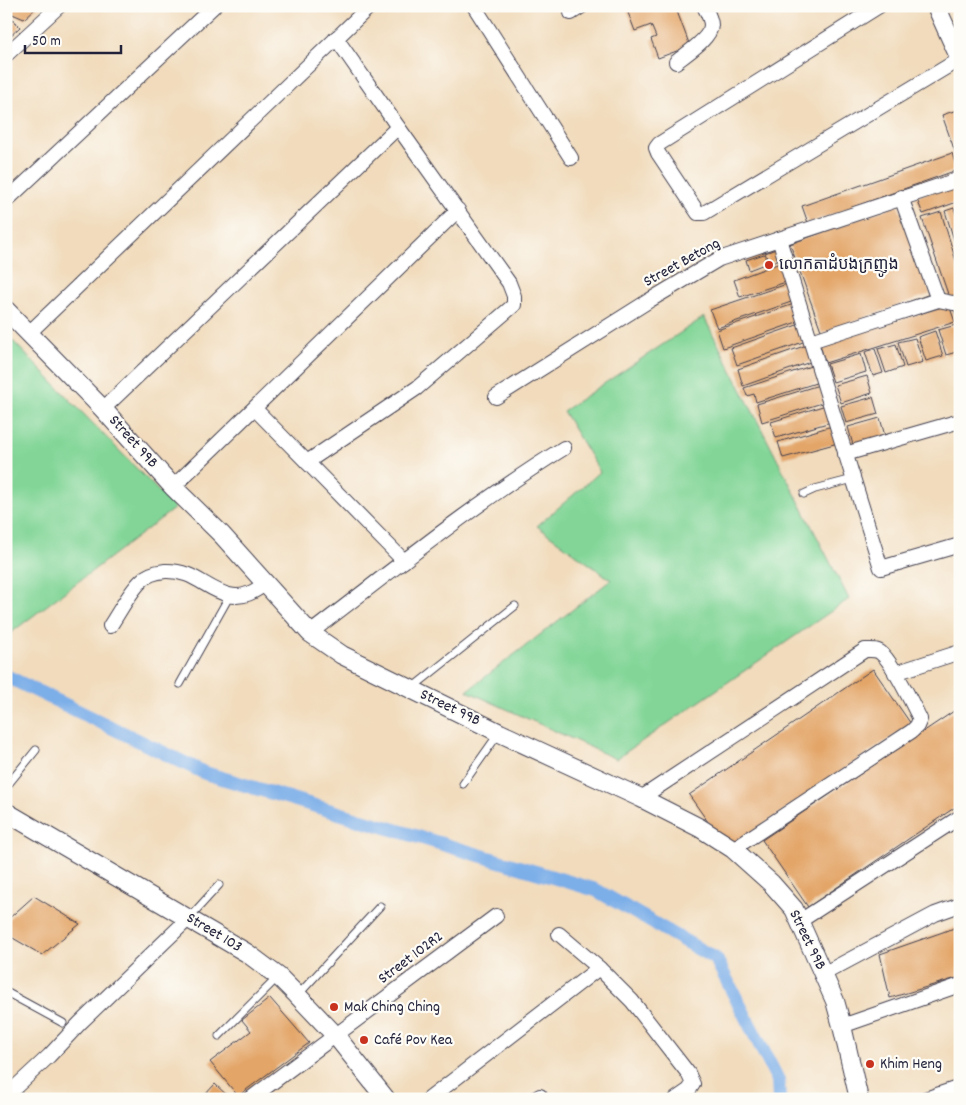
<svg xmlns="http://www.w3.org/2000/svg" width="966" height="1105" viewBox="0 0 966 1105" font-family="Dekko,'Noto Sans Khmer',sans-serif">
	<rect width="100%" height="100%" fill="#fdfcf7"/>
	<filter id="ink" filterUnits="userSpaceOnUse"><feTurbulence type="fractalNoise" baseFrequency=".02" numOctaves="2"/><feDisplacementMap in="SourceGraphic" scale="10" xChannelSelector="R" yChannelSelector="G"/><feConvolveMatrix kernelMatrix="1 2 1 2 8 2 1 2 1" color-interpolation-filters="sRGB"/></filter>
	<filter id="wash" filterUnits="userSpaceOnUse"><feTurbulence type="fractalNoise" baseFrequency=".0096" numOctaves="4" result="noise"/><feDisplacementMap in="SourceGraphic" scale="20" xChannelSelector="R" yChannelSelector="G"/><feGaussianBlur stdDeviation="1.12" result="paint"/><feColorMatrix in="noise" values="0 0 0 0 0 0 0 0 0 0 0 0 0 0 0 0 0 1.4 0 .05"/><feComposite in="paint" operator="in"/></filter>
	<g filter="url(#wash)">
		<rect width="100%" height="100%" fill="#f1dbbc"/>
		<g fill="#82d597" stroke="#527c69">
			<path d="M704 317 849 599 616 759 467 691 611 580 537 526 600 472 563 411Z"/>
			<path d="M6 334 175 508 8 635 6 634Z"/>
		</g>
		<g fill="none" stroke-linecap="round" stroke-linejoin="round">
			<path stroke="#7caee8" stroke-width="14" d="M6 676 205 773 596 890 716 959 778 1080 779 1099"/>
		</g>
		<g id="blocks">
			<g fill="#e3a567">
				<path d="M6 6H38L24 19 10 13 6 10Z"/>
				<path d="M637 6H675L690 46 658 58 651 39 656 37 651 25 635 31 627 10Z"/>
				<path d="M6 12 20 27 6 40Z"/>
				<path d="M960 109V163H959L942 115Z"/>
				<path d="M952 153 957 170 808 223 802 206Z"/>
				<path d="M960 182V201L923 214 916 197Z"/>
				<path d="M898 205 930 294 822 333 790 244Z"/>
				<path d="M954 208 960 226 959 256 945 211Z"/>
				<path d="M941 212 960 274V297L950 300 922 218Z"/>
				<path d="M776 249 780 259 769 263 765 253Z"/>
				<path d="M764 254 767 263 749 270 746 260Z"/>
				<path d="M780 263 786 282 740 297 734 280Z"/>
				<path d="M787 284 794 301 717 328 710 310Z"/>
				<path d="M794 304 800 321 723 348 717 330Z"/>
				<path d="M949 305 955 322 825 363 820 344Z"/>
				<path d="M960 307V326H959L954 309Z"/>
				<path d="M800 324 806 341 737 365 731 348Z"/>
				<path d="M956 325 960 338V351L946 355 938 330Z"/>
				<path d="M935 331 943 356 926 361 918 337Z"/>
				<path d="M915 338 923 362 906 367 898 342Z"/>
				<path d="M896 344 903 367 886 373 878 349Z"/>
				<path d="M807 345 813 361 743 386 738 369Z"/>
				<path d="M875 349 883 373 873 376 865 352Z"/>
				<path d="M861 354 866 372 833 382 827 364Z"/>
				<path d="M814 365 819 382 756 402 754 394 747 396 744 388Z"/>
				<path d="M867 376 872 393 841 403 835 385Z"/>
				<path d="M819 385 825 402 762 422 757 404Z"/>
				<path d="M873 397 878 414 846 423 841 406Z"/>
				<path d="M826 405 831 422 776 438 771 422Z"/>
				<path d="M880 418 885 436 853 445 848 427Z"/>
				<path d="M832 426 838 443 783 458 778 442Z"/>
				<path d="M873 669 911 724 727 849 689 795Z"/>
				<path d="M960 707V804L808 907 762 840Z"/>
				<path d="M34 896 80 924 42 955 6 934V921Z"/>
				<path d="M960 926V977L890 998 880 954Z"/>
				<path d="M270 998 309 1043 238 1096 210 1062 251 1031 242 1020Z"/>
				<path d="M215 1084 231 1099H197L201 1095 203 1097Z"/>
			</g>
		</g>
	</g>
	<g filter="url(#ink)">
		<use href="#blocks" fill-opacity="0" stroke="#413e4e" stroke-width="1"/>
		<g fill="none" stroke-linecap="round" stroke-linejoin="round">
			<g stroke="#413e4e" stroke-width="9">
				<g id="service">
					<path d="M804 494 815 489 853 479"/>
					<path d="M180 684 230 595"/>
					<path d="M412 688 515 606"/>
					<path d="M463 784 499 733"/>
					<path d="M6 787 36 750"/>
					<path d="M189 918 219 885"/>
					<path d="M6 992 63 1023"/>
					<path d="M298 995 380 906"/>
					<path d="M219 1036 278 977"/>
				</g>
			</g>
			<g stroke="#413e4e" stroke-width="16">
				<g id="minor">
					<path d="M474 6 571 158"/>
					<path d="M879 6 659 144 656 148 658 153 698 213H704L960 59"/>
					<path d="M571 13 582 6"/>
					<path d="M6 55 59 6"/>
					<path d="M676 62C686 54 711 38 711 25 711 19 707 12 704 6"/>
					<path d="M901 197 938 300"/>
					<path d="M6 201 214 6"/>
					<path d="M779 239 881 568 960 545"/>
					<path d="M29 333 370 6"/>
					<path d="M811 341 938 300 953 303 960 302"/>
					<path d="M496 397 650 300 719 259 960 179"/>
					<path d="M103 409 398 127"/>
					<path d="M255 409 404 561"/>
					<path d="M845 454 960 421"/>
					<path d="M307 462 417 388 514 305V296L509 283 398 127 336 38"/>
					<path d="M173 487 458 210"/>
					<path d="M110 626C120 611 129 593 141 581 147 574 156 572 165 571 194 570 205 589 229 595 243 599 255 591 265 584"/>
					<path d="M310 633C393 570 475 503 564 448"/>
					<path d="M895 673 960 652"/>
					<path d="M641 798 865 650C871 650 877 649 881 653 892 661 913 705 920 719L917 726 912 731 733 849"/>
					<path d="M800 921 960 817"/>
					<path d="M559 934 599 968 632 1001 688 1073 693 1084 689 1090 676 1099"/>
					<path d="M823 974 935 914 960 905"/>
					<path d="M842 1026 960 985"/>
					<path d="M6 1096 49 1056 80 1023 189 918"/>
					<path d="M250 1099 496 916"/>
					<path d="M429 1099 599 968"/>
					<path d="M535 1099 540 1096"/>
					<path d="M925 1099 960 1087"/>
				</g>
			</g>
			<g stroke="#413e4e" stroke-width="20">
				<g id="tertiary">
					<path d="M936 6 960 59"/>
					<path d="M6 310 103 409 173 487 222 535 310 633 342 655 500 733 641 798 700 828 733 849 771 883 794 909 835 1001 842 1026 859 1099"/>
					<path d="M6 812 247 953 279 977 297 995 336 1036 386 1099"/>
				</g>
			</g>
			<use href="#service" stroke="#fff" stroke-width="7"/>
			<use href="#minor" stroke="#fff" stroke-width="14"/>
			<use href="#tertiary" stroke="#fff" stroke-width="18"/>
		</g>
	</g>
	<g fill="#c8321e" stroke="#fdfcf7" stroke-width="2">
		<circle cx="769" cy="265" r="5"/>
		<circle cx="334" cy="1007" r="5"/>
		<circle cx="364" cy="1040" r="5"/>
		<circle cx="870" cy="1064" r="5"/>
	</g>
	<g text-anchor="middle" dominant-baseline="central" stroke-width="4.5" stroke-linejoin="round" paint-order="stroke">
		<g font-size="16" fill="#22223b" stroke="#fdfcf7">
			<text transform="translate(682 263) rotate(-29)">Street Betong</text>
			<text transform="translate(133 442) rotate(48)">Street 99B</text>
			<text transform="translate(450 708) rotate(26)">Street 99B</text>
			<text transform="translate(214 933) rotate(31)">Street 103</text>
			<text transform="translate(807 940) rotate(64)">Street 99B</text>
			<text transform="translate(411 958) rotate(-37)">Street 102R2</text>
		</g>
		<g font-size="16" fill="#22223b" stroke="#fdfcf7" text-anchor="start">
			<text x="779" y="265">លោកតាដំបងក្រញូង</text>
			<text x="344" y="1007">Mak Ching Ching</text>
			<text x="374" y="1040">Café Pov Kea</text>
			<text x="880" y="1064">Khim Heng</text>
		</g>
	</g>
	<rect width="966" height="1105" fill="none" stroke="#fdfcf7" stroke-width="25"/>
	<path d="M25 45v8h96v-8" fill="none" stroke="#22223b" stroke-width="2.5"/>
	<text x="32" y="45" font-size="15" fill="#22223b" stroke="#fdfcf7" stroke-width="4" paint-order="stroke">50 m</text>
</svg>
